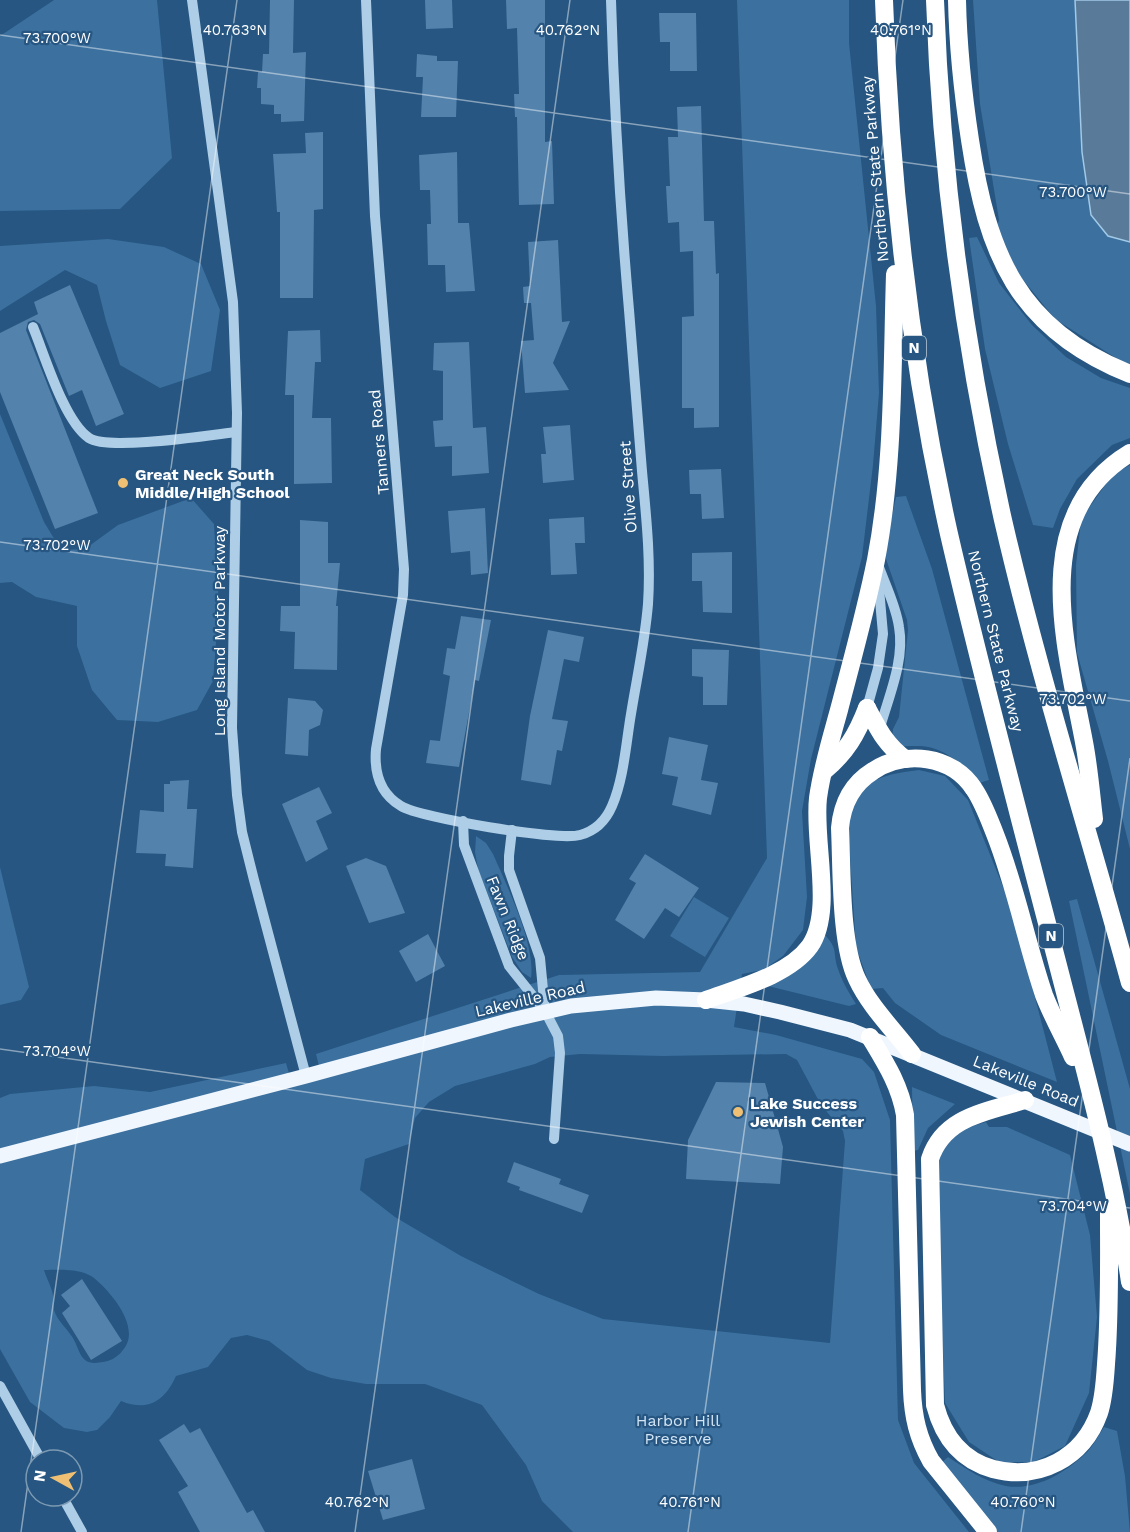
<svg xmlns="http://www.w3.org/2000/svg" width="1130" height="1532" viewBox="0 0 1130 1532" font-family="'Work Sans',sans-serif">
	<rect width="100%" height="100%" fill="#265681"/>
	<g fill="#3b709f" fill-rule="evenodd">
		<path d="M54 0H157L172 158 120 209 0 211V36Z"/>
		<path d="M737 0H849V43L876 306 879 393 873 465 862 557 811 759 802 811 807 897 803 930 783 956 763 970 742 974 734 1027 776 1035 862 1059 874 1072 890 1120 898 1420 914 1463 969 1532H573L542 1501 526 1465 482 1405 425 1384H366L331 1378 307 1370 269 1341 247 1335 231 1338 208 1367 176 1376C165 1401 148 1412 121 1401L110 1417 97 1430 87 1432 64 1428 30 1402 0 1349V1098L10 1094 94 1086 150 1092 286 1063 290 1077 320 1070 316 1054 559 975 700 972 767 858ZM580 1054 663 1056 786 1054 797 1060 821 1105 843 1131 845 1141 830 1343 603 1319 539 1294 461 1256 395 1217 360 1190 365 1159 409 1144 415 1118 429 1102 455 1086 535 1064 550 1057ZM44 1270C59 1270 81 1268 94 1278 111 1292 143 1329 122 1351 118 1357 110 1361 103 1362 97 1363 90 1364 85 1360 79 1355 78 1347 74 1340 69 1330 57 1321 54 1310 53 1304 54 1297 52 1291 50 1284 46 1277 44 1270Z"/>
		<path d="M973 0H1130V365L1119 360 1055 319 1011 265 997 226 999 220 980 104Z"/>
		<path d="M977 237 999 283 1032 325 1066 357 1101 378 1130 388V438L1112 445 1077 479 1060 509 1053 528 1033 525 1008 444 985 349 969 238Z"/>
		<path d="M108 239 164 247 201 264 220 310 211 371 160 388 120 365 106 321 97 285 65 270 0 311V246Z"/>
		<path d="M0 414 44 522 61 550 85 549 118 525 191 498 214 524 219 604 213 681 197 710 158 722 117 720 92 690 77 646V606L36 597 12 582 0 583Z"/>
		<path d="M1130 465V849L1108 761 1077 653 1076 565 1081 519 1113 474Z"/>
		<path d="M906 496 932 569 989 780 979 783C966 767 948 751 928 747 919 745 907 747 898 746L892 740 893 729 899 717 908 630 907 620 886 559V543L896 497Z"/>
		<path d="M919 770 945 776 968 800 1012 909 1057 1082 941 1035 895 1003 883 988 871 989 856 947 848 826C857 781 877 775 919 770Z"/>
		<path d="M476 836 486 843 493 854C507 886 536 945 531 978L522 972 512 957 478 869 475 852Z"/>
		<path d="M0 867 29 987 21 1000 0 1005Z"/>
		<path d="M694 897 729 918 705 957 670 936Z"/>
		<path d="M1077 899 1130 1089V1194L1069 901Z"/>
		<path d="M824 934C839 950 832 950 838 969 842 981 849 993 856 1004L849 1006 764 985Z"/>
		<path d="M912 1087 955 1104 928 1128 918 1150 913 1151Z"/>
		<path d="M986 1122 989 1127H1007L1070 1155 1090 1235 1097 1317 1089 1393 1065 1446 1034 1462H999L969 1442 945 1403 936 1176 941 1147 960 1130Z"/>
		<path d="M1104 1427 1117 1431 1125 1476 1130 1532H997L940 1464 948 1457C965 1468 985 1482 1006 1486 1035 1491 1065 1473 1085 1454 1093 1447 1098 1436 1104 1427Z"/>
	</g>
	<path fill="#597b99" stroke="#a2c9e7" stroke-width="1.5" d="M1075 0H1130V242L1108 236 1091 215 1082 152Z"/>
	<g fill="#5382ac">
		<path d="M270 0H294L293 53 306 52 304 121 281 122V114H274V105L261 104V88H257L258 72H262L263 54H269Z"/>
		<path d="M425 0H452L453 28 426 29Z"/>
		<path d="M506 0H545V142L552 141 554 204 519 205 517 117H515L514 94H519L517 28 507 29Z"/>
		<path d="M659 13H696L697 71H670V42H660Z"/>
		<path d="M417 54 437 56V61H458L456 117H421L423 77H416Z"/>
		<path d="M701 106 704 221H714L716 274 719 273V427L694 428V408H682V317L694 316 693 251 680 252 679 222 668 223 666 186H670L668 137H678L677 107Z"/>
		<path d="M323 132V209L314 210 313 298H280V212H277L273 154 306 153 305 133Z"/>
		<path d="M457 152 458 223H469L475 291 446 292 445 265H428L427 224H431L430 190H420L419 155Z"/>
		<path d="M558 240 562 322 570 321 553 363 569 390 525 393 521 341 534 340 531 303H524L523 287 530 286 528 242Z"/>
		<path d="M70 285 124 414 96 426 82 390 69 396 40 324 34 320 28 322 26 330 98 513 55 529 0 392V333L38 314 34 302Z"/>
		<path d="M320 330 321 362H315L312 418H331L332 483 294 484V395H285L288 331Z"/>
		<path d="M469 342 473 428 486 427 489 473 452 476V446L435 447 433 421 443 420V371L433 370 434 343Z"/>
		<path d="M570 425 574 480 543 483 541 454H546L543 427Z"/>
		<path d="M721 469 724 518 702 519 701 494H690L689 470Z"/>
		<path d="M485 508 488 573 471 575 470 551 451 553 448 511Z"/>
		<path d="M584 517 585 543H575L577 574 551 575 549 519Z"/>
		<path d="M300 520 328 522V563H340L336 606H338L337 670 294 669 295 632 280 631 281 606H300Z"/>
		<path d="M732 552V613L703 612 702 581H692V553Z"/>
		<path d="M461 616 491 620 479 681 475 680 459 767 426 763 430 740 440 741 450 676 443 674 447 648 455 649Z"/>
		<path d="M548 630 584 637 579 662 564 659 552 719 568 721 562 751 557 750 551 785 521 780 530 716Z"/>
		<path d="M692 649 729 650 727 705H703V677L692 676Z"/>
		<path d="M288 698 315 701 323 710 320 725 309 730 308 756 285 754Z"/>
		<path d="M669 737 708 745 701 780 718 783 711 815 672 805 678 777 662 774Z"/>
		<path d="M189 780 187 809H197L193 868 165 866 166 854 136 853 140 810 164 812V784H170V781Z"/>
		<path d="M319 787 332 813 316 821 328 849 306 862 282 804Z"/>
		<path d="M645 854 699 888 679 917 665 908 644 939 615 920 636 883 629 879Z"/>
		<path d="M366 858 386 866 405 913 369 923 346 866Z"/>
		<path d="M428 934 445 966 416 982 399 951Z"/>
		<path d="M716 1082 765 1083 783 1147 780 1184 686 1179 688 1140Z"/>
		<path d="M514 1162 561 1179 559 1184 589 1195 582 1213 519 1190 520 1187 507 1182Z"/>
		<path d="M82 1279 122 1341 91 1360 62 1313 70 1306 61 1295Z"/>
		<path d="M184 1424 190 1433 200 1428 247 1513 253 1510 265 1532H200L178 1492 188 1486 159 1440Z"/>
		<path d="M412 1459 425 1509 383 1520 368 1471Z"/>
	</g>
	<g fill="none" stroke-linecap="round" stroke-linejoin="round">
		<g stroke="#aecde6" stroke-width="10">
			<path d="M192 0 233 302 237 413 232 728 237 795 242 832 254 880 306 1076"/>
			<path d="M366 0 375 216 404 569 403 595 376 749C374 772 379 793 401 806 420 818 558 841 580 835 595 831 606 820 612 806 624 778 626 743 631 714 637 677 645 641 648 604 651 559 646 515 642 471 638 417 633 364 629 310 620 207 614 104 611 0"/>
			<path d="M33 327C45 356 64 421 89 438 108 451 210 435 236 432"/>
			<path d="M877 562C884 582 896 605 899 627 905 661 888 698 879 731"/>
			<path d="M867 708 878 668 883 634 878 577"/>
			<path d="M463 821 464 845 509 966 545 1011 558 1036 560 1053 554 1139"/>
			<path d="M512 830 509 856V870L540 958 545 1011"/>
			<path d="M0 1386 41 1460"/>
			<path d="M62 1496 82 1532"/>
		</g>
		<path stroke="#eff6fd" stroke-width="15" d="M0 1156 306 1076 511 1020 571 1006 656 998 706 1000 744 1004 780 1012 850 1030 1130 1144"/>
		<g stroke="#fff" stroke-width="18">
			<path d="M884 0C890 180 910 358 949 534 985 690 1027 845 1067 1000 1091 1093 1116 1186 1130 1282"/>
			<path d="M935 0C941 175 965 349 1003 520 1039 676 1088 829 1130 983"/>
			<path d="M957 0C958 47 963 94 970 140 987 253 1017 329 1130 374"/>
			<path d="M867 708C879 730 885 744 905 759"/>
			<path d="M824 771C846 753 857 734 867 708"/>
			<path d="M1094 819C1091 794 1089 768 1084 742 1066 646 1027 515 1130 453"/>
			<path d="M706 1000C739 988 789 975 810 946 834 911 813 841 818 798 822 768 831 739 839 710 852 660 866 610 876 560 894 466 892 369 895 274"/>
			<path d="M870 1037C885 1062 900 1085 905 1115L912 1390C913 1417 918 1438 931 1461L988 1532"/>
			<path d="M912 1054C894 1030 870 1007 857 979 840 944 842 869 840 828 842 805 852 784 873 771 905 750 952 755 974 789 983 802 989 819 995 834 1016 887 1026 942 1044 995 1052 1016 1064 1037 1073 1057"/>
			<path d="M1025 1100C987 1112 944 1116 930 1159L935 1405C943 1436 961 1460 993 1469 1039 1481 1083 1458 1099 1413 1104 1398 1105 1380 1106 1364 1110 1314 1109 1264 1109 1213"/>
		</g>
	</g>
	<path fill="none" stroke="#fff" stroke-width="1.5" stroke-opacity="0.45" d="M0 35 1130 194M0 542 1130 701M0 1049 1130 1208M21 1532 237 0M355 1532 570 0M688 1532 903 0M1021 1532 1130 758"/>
	<g fill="#efc073" stroke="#265681" stroke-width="2">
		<circle cx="123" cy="483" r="6"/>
		<circle cx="738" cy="1112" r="6"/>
	</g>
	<g text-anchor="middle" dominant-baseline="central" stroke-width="4.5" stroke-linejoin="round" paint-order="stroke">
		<g fill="#265681" stroke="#beccd9" stroke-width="1.5">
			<rect x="902" y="336" width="24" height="24" rx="4.5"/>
			<rect x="1039" y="924" width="24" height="24" rx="4.5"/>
		</g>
		<g font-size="15" font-weight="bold" fill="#fff">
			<text x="914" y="348">N</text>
			<text x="1051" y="936">N</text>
		</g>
		<g font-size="16" fill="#fff" stroke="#265681">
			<text transform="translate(875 169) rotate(-95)">Northern State Parkway</text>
			<text transform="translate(379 442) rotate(-95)">Tanners Road</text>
			<text transform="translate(628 487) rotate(-94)">Olive Street</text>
			<text transform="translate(219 631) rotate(-90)">Long Island Motor Parkway</text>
			<text transform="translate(996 641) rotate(76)">Northern State Parkway</text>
			<text transform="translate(508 918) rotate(68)">Fawn Ridge</text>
			<text transform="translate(530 999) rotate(-13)">Lakeville Road</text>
			<text transform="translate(1026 1081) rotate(22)">Lakeville Road</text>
		</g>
		<g font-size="16" font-weight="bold" fill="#fff" stroke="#265681" text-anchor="start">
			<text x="135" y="474">Great Neck South<tspan x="135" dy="18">Middle/High School</tspan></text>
			<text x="750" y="1103">Lake Success<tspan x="750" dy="18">Jewish Center</tspan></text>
		</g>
		<g font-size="16" fill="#d1e5f5" stroke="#265681">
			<text x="678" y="1420">Harbor Hill<tspan x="678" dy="18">Preserve</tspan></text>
		</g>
	</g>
	<g font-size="15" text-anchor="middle" fill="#fff" stroke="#265681" stroke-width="4.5" stroke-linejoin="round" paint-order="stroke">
		<text x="235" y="35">40.763°N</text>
		<text x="568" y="35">40.762°N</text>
		<text x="901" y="35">40.761°N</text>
		<text x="57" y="43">73.700°W</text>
		<text x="1073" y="197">73.700°W</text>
		<text x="57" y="550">73.702°W</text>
		<text x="1073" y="704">73.702°W</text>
		<text x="57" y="1056">73.704°W</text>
		<text x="1073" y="1211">73.704°W</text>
		<text x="357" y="1507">40.762°N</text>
		<text x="690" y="1507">40.761°N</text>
		<text x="1023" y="1507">40.760°N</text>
	</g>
	<g transform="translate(54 1478) rotate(278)"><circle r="28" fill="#265681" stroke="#7d9ab3" stroke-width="1.5"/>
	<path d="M0-4.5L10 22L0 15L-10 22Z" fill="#efc073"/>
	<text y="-9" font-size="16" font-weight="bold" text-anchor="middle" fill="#ffffff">N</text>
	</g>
</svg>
